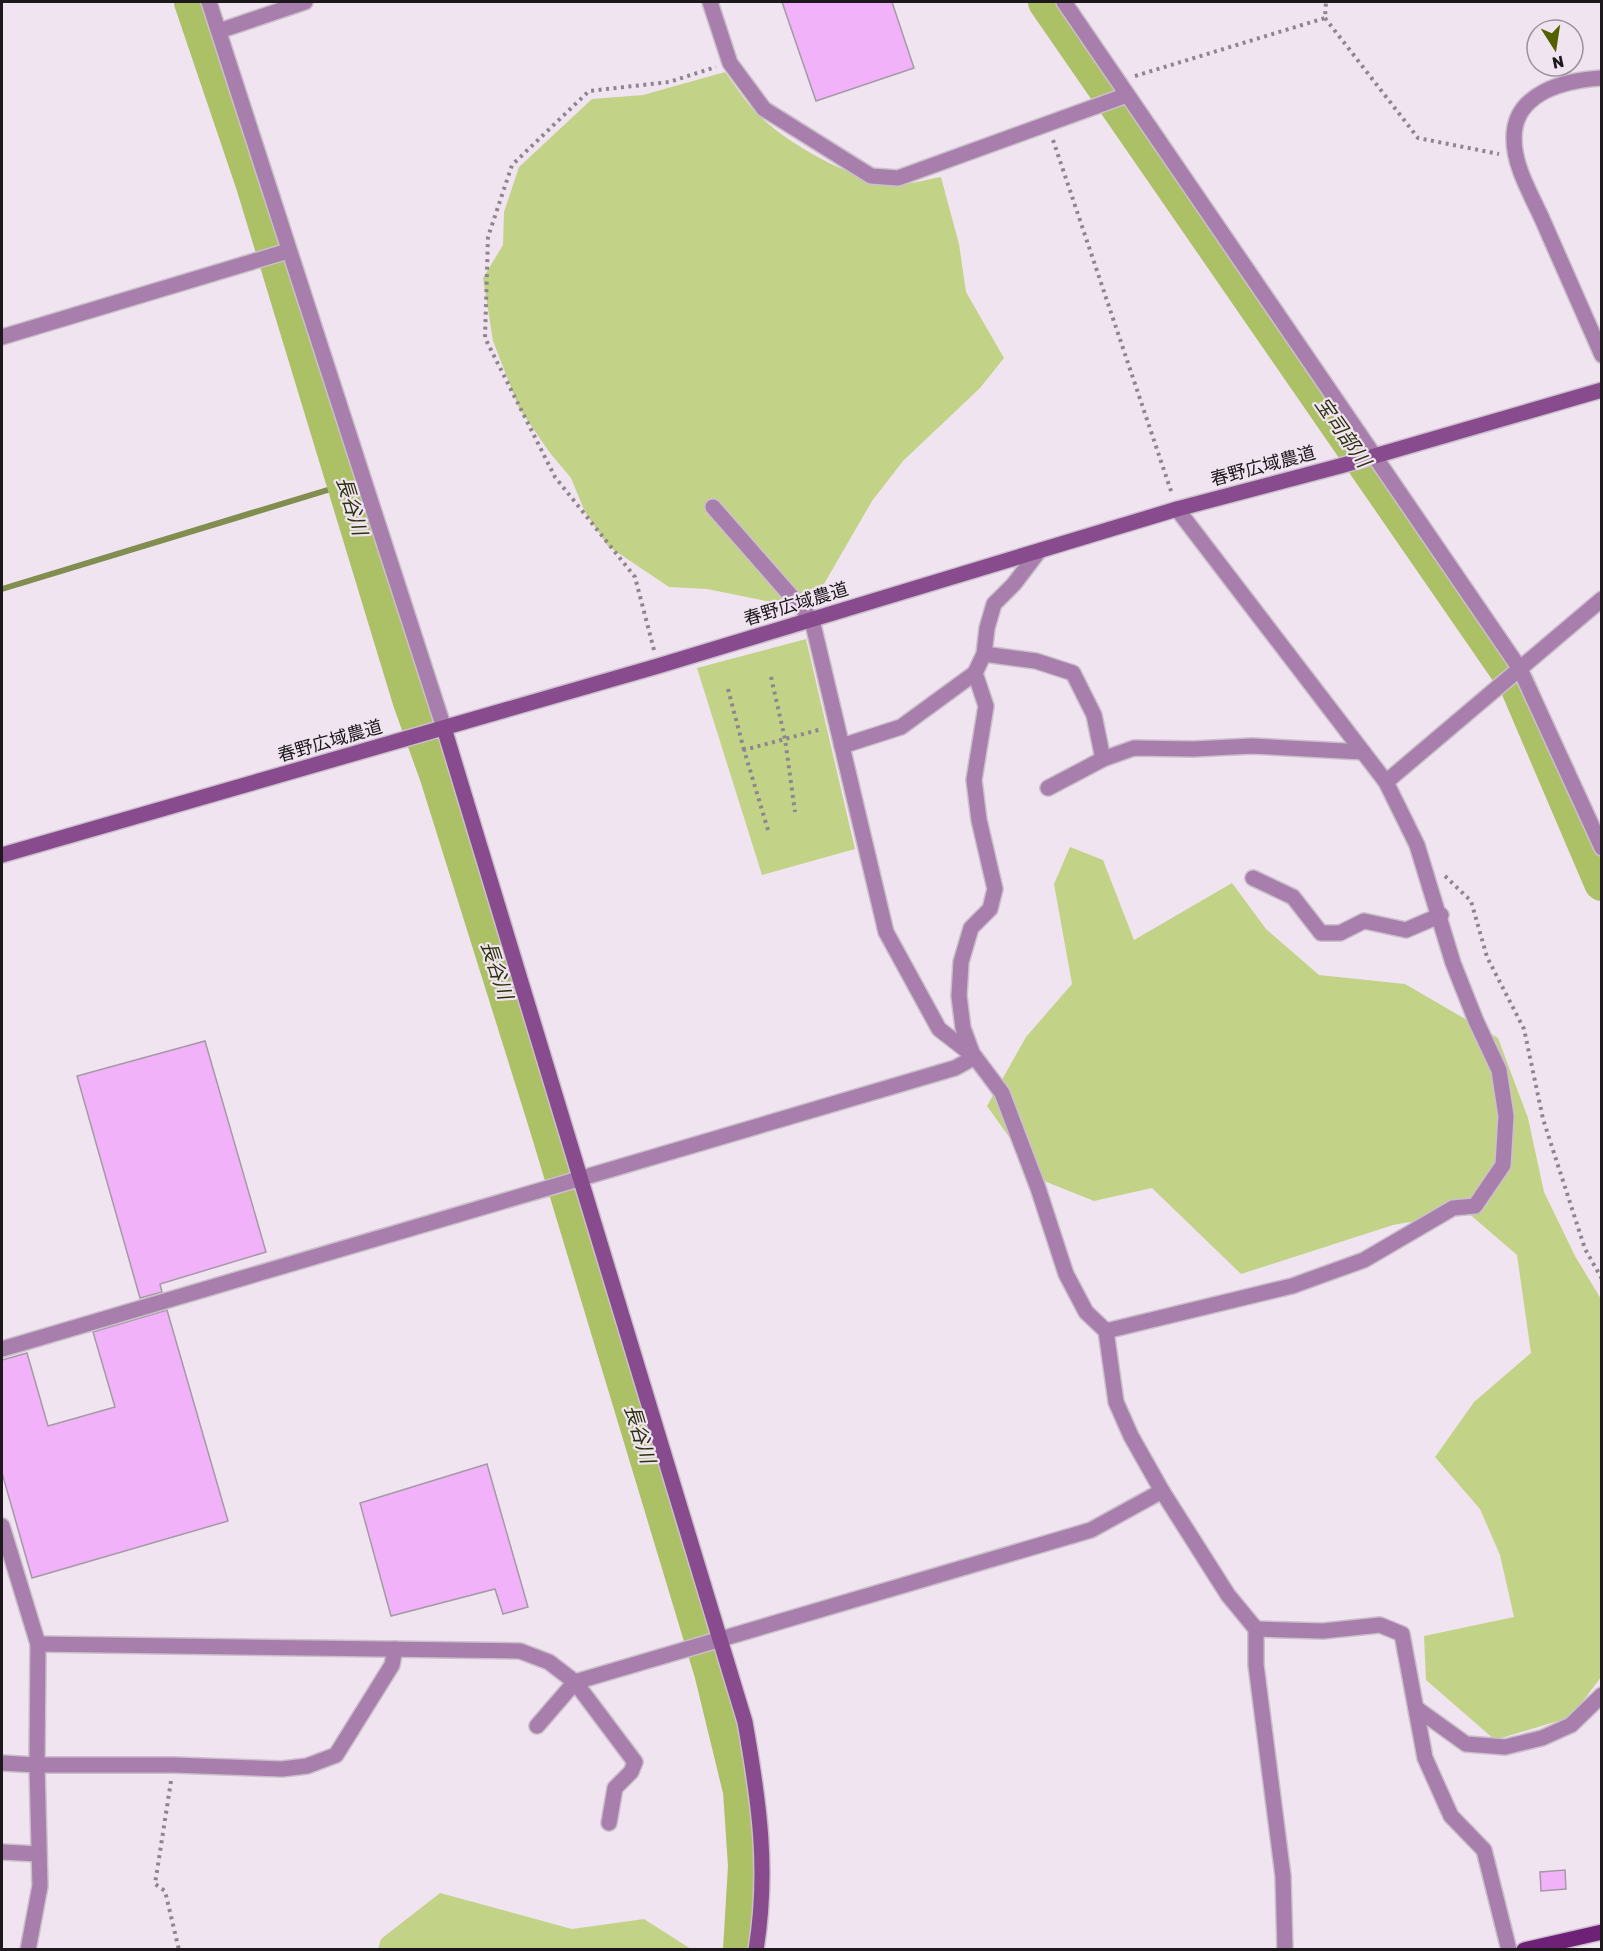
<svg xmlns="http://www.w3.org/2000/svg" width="1603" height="1951" viewBox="0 0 1603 1951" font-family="Rubik,'Noto Sans JP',sans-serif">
	<rect width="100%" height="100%" fill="#f0e4f0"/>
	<g fill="#c2d388">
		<path d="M725 72C734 84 743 98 753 109 782 142 860 186 904 184 916 183 929 179 941 177L959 244 966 292 1004 358 980 388 903 461 872 501 824 584 776 603 707 589 669 587 608 546 585 512 571 478 550 453 519 408 493 341 483 278 503 245 504 212 519 167 592 99 643 95Z"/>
		<path d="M806 639 855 849 762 875 697 668Z"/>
		<path d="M1070 847 1103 860 1134 940 1232 883 1266 929 1319 975 1405 984 1498 1038 1528 1118 1544 1192 1575 1256 1601 1299V1677L1571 1717 1495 1740 1426 1680 1424 1636 1514 1617 1500 1555 1480 1509 1435 1457 1474 1402 1531 1353 1517 1255 1467 1212 1393 1225 1241 1274 1152 1188 1094 1201 1039 1179 987 1106 1026 1037 1072 984 1054 884Z"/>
		<path d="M440 1893 572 1929 644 1919 691 1949H378L381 1939Z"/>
	</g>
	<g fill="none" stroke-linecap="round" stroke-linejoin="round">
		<path stroke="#818e4f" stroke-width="6" d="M2 589 344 485"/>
		<g stroke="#acc065" stroke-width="36">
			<path d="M192 2 254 185 411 702 438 777 547 1125 712 1672 741 1791 746 1866 741 1950"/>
			<path d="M1046 2 1517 684 1602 883"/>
		</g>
	</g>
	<g fill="#f2b2f9" stroke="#a49aa5" stroke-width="1.5">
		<path d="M782 2H892L914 68 816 101Z"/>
		<path d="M205 1041 266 1252 160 1284 162 1292 140 1298 77 1076Z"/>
		<path d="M167 1310 228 1521 32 1578 2 1473V1360L27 1353 48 1426 115 1407 93 1332Z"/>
		<path d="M487 1464 528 1607 503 1614 495 1589 391 1616 360 1503Z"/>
		<path d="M1565 1870 1566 1889 1541 1891 1540 1872Z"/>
	</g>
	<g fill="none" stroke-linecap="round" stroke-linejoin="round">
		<g stroke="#cabfca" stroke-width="18">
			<g id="street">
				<path d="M209 2 444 728"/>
				<path d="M710 2 730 63 764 109 871 176 898 178 1127 95"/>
				<path d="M1064 2 1520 669 1602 848"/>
				<path d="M219 31 305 2"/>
				<path d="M1602 78C1566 80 1513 92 1514 139 1514 167 1532 196 1543 221 1562 265 1582 310 1602 355"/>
				<path d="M2 337 288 251"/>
				<path d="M713 507 812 620 886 932 939 1029 975 1057 1002 1093 1038 1188 1066 1274 1086 1312 1106 1331 1116 1402 1131 1436 1162 1491 1228 1595 1256 1629V1665L1283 1876 1285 1950"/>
				<path d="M984 654 1036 661 1073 673 1094 715 1103 759"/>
				<path d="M842 746 901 727 975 673 984 654 987 628 994 604 1014 584 1039 551"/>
				<path d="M1386 782 1602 599"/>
				<path d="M1048 788 1103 759 1134 748 1193 749 1252 746 1363 752"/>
				<path d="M1253 878 1293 897 1321 933H1340L1364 921 1406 930 1441 915"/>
				<path d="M973 1055 963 1028 959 996 961 962 971 928 990 909 995 889 979 820 974 780 986 706 975 673"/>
				<path d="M1106 1331 1292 1286 1364 1260 1453 1208 1475 1206 1503 1165 1506 1116 1499 1070 1476 1021 1453 963 1417 845 1386 782 1177 509"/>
				<path d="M2 1349 955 1068 975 1057"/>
				<path d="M2 1526 38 1644 37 1765 2 1763"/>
				<path d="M1256 1629 1323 1631 1380 1625 1402 1634 1425 1758 1451 1816 1484 1850 1509 1950"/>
				<path d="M38 1644 520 1651 549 1662 575 1682 1091 1530 1162 1491"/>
				<path d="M1416 1708 1466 1744 1505 1747 1542 1738 1571 1725 1602 1695"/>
				<path d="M537 1726 575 1682 635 1762 631 1772 615 1788 609 1823"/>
				<path d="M2 1852 39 1854"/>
				<path d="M28 1950 40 1886 37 1765H173L282 1769 307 1766 336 1755 392 1665 395 1649"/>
			</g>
		</g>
		<g stroke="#cabfca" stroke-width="18">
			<g id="secondary">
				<path d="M444 728 745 1722C759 1801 769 1869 756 1950"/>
				<path d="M2 855 658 666 1177 509 1340 466 1602 390"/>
			</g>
		</g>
		<g stroke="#cabfca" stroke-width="18">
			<path id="primary" d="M1524 1950 1602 1932"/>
		</g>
		<g stroke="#8e868e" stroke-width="4" stroke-dasharray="3 4.5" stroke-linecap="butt">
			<path d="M1325 18 1418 138 1499 154"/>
			<path d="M1135 76 1325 18 1326 2"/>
			<path d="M1053 140 1172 494"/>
			<path d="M654 650 635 577 555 477 485 338 488 237 512 165 589 91 669 82 716 67"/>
			<path d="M771 677 785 739 795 812"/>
			<path d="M728 689 744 750"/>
			<path d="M768 830 744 750 822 729"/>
			<path d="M1445 876 1471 901 1487 957 1524 1029 1543 1119 1585 1249 1602 1279"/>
			<path d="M171 1781 155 1884 165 1891 179 1950"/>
			<path d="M1141 1950H1148"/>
		</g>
		<use href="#street" stroke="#a87fac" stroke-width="15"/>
		<use href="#secondary" stroke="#874b8e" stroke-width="15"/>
		<use href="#primary" stroke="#6e2176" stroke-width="15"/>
	</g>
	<g text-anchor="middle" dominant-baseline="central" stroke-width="4.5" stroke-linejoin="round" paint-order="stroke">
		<g font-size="18" fill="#1c181c" stroke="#f0e4f0">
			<text transform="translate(1263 466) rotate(-15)">春野広域農道</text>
			<text transform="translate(796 604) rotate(-17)">春野広域農道</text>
			<text transform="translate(330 741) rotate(-16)">春野広域農道</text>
		</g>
		<g font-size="20" font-style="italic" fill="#2b330b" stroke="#f0e4f0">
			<text transform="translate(1343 432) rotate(55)">宝司部川</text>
			<text transform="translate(352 506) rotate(73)">長谷川</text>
			<text transform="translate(497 970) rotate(72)">長谷川</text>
			<text transform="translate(640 1434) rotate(73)">長谷川</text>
		</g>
	</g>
	<rect width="1603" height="1951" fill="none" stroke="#1c181c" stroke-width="6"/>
	<g transform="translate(1555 48) rotate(168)"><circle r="28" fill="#f0e4f0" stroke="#9b929b" stroke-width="1.5"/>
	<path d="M0-4.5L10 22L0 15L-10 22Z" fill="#526000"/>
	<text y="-9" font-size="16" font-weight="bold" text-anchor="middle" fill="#1c181c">N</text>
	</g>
</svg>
